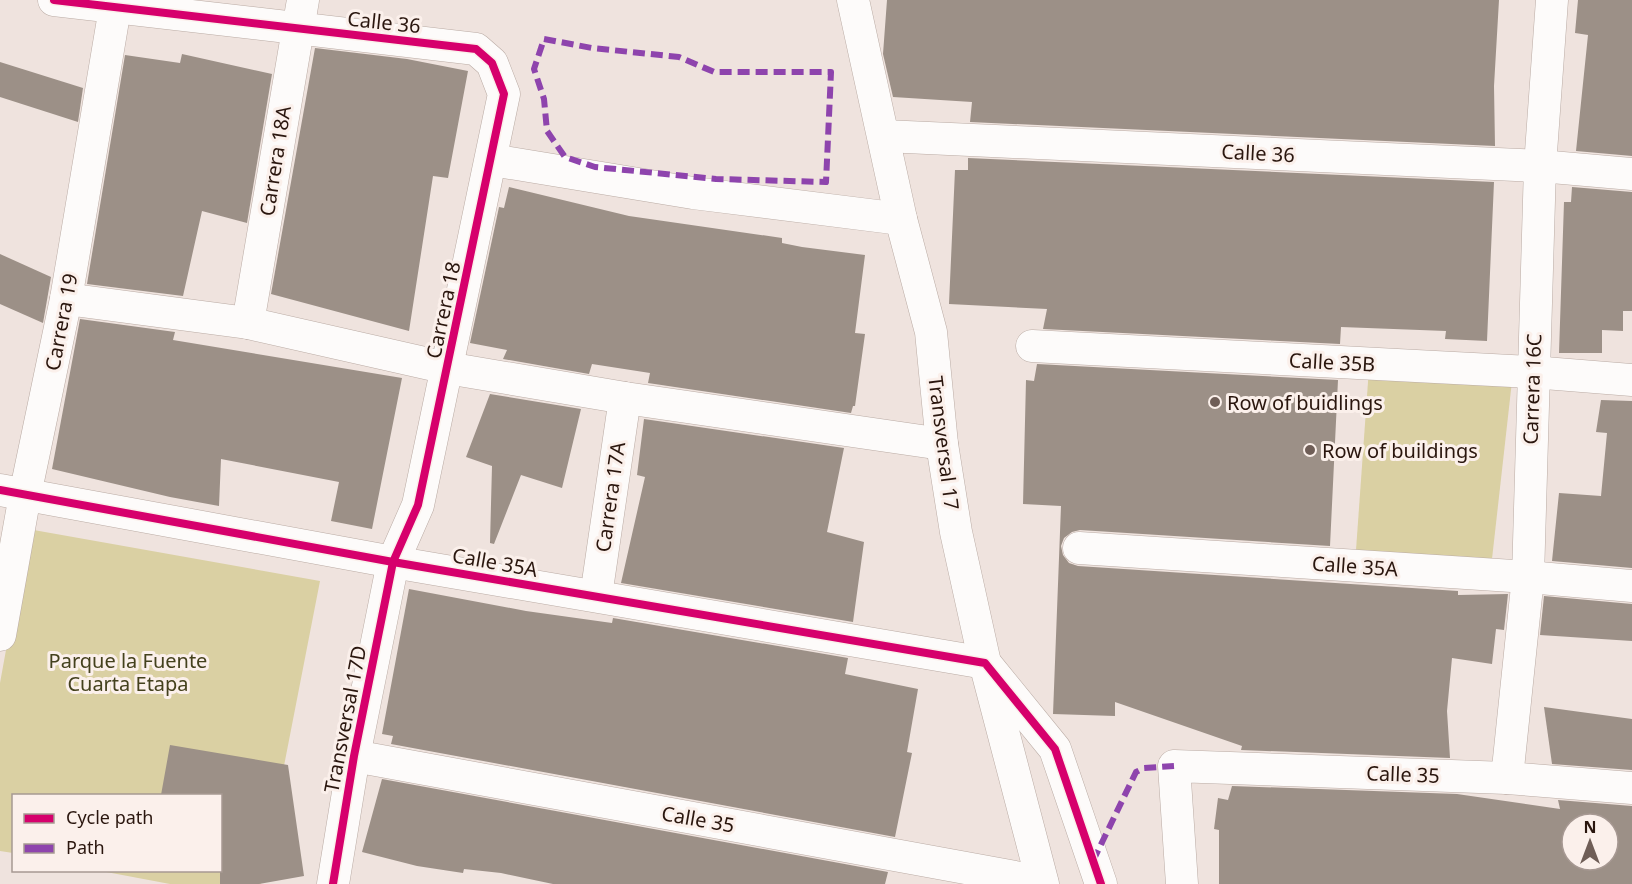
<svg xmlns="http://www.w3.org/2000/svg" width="1632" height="884" viewBox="0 0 1632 884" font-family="'Noto Sans',sans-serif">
	<rect width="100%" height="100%" fill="#efe3de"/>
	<g fill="#dad0a3">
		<path d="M1369 368 1512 381 1492 559 1356 550Z"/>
		<path d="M28 529 320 581 261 884H170L101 871 220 870V796H14L13 853 0 851V683Z"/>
	</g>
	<g fill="#9c9087" fill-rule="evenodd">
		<path d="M887 0H1499L1494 86 1495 146 970 122 972 102 893 97 883 54Z"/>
		<path d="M1578 0H1632V156L1576 151 1588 35 1575 33Z"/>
		<path d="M315 48 407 59 468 71 448 178 433 176 409 331 271 294Z"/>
		<path d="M182 54 272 74 247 223 202 211 183 296 87 284 125 55 180 63Z"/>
		<path d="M0 62 83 88 78 122 0 97Z"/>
		<path d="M968 158 1494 182 1487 341 1445 339 1446 331 1341 327 1340 344 1043 329 1047 309 949 304 955 170H968Z"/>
		<path d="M509 187 629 216 782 238V243L802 247 865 255 855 333 865 334 855 406H853L851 413 648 383 650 373 592 364 589 374 503 359 507 350 470 343 499 207 504 208Z"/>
		<path d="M1572 187 1632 192V311H1623V331L1602 330V353H1559L1564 202H1571Z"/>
		<path d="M0 254 51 277 43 323 0 304Z"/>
		<path d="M80 319 175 332 173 340 402 378 372 529 331 521 339 482 221 459 219 506 170 497 52 469Z"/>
		<path d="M1037 364 1338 380 1330 546 1080 530 1072 532 1064 538 1061 546 1063 555 1069 563 1078 566 1458 591V595L1508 594 1504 630 1496 629 1492 664 1452 658 1447 711 1450 758 1241 750 1242 746 1115 702V716L1053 714 1061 506 1023 504 1026 380 1034 381Z"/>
		<path d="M490 394 581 409 562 488 521 475 494 544 490 543 492 466 466 457Z"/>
		<path d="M1601 400 1632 401V568L1552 561 1559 493 1601 496 1607 433 1596 432Z"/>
		<path d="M644 419 844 448 827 532 864 542 853 622 621 583 645 477 637 475Z"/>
		<path d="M409 589 526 611 612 623 613 618 848 658 845 674 918 689 907 752 912 753 895 837 391 744 393 736 382 734Z"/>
		<path d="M1544 596 1632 604V641L1540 635Z"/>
		<path d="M1544 707 1632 719V770L1552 764Z"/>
		<path d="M170 745 288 765 304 876 259 884H220V795H161Z"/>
		<path d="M382 779 888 872 885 884H553L501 873 464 869 463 873 417 866 362 852Z"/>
		<path d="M1232 786 1457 794 1560 809 1558 800 1632 806V884H1219V830L1214 829 1218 798 1228 800ZM1572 824H1608V860H1572Z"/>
	</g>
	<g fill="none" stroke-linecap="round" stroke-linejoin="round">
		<g stroke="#baaba4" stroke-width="33">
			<g id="street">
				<path d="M54 0 476 49 492 63 504 94 418 505 393 562 354 756 333 884"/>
				<path d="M853 0 901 219 931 332 942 444 956 532 985 663 1043 884"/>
				<path d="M884 136 1540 166 1632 174"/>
				<path d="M492 160 693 193 901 219"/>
				<path d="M66 299 248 323 447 368 625 398 942 444"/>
				<path d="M248 323 303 0"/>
				<path d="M1032 346 1532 372 1632 380"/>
				<path d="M0 490 393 562 985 663 1055 749 1101 884"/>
				<path d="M1079 548 1528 577 1632 586"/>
				<path d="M596 596 625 398"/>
				<path d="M0 635 25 495 66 299 115 8"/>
				<path d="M354 756 1042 882"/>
				<path d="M1507 778 1528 577 1540 166 1552 0"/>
				<path d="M1182 884 1174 766 1507 778 1632 788"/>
			</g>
		</g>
		<use href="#street" stroke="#fdfbfa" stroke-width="32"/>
		<g stroke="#8e44ad" stroke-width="6" stroke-dasharray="12 6" stroke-linecap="butt">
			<path d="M544 39 592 48 679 57 714 72H831L826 182 716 179 595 167 565 157 547 131 544 99 534 69Z"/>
			<path d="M1093 861 1136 772 1144 768 1174 766"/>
		</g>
		<g stroke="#fbf0eb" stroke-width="11">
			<g id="cycleway">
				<path d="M54 0 476 49 492 63 504 94 418 505 393 562 354 756 333 884"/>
				<path d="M0 490 393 562 985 663 1055 749 1101 884"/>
			</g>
		</g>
		<use href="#cycleway" stroke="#d6006c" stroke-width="8"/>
	</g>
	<g fill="#6f5e57" stroke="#fbf0eb" stroke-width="2">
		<circle cx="1215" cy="402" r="6"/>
		<circle cx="1310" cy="450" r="6"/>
	</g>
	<g text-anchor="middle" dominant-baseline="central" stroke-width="6" stroke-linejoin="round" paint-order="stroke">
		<g font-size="20" fill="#2a160e" stroke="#fbf0eb">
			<text transform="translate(384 22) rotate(6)">Calle 36</text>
			<text transform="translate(1258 153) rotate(3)">Calle 36</text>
			<text transform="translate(275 161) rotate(-81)">Carrera 18A</text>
			<text transform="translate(443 310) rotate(-78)">Carrera 18</text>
			<text transform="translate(61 322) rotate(-79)">Carrera 19</text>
			<text transform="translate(1332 362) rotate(3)">Calle 35B</text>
			<text transform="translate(1532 389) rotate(-88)">Carrera 16C</text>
			<text transform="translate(944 443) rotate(83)">Transversal 17</text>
			<text transform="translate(610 497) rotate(-82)">Carrera 17A</text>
			<text transform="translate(495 562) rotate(10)">Calle 35A</text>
			<text transform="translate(1355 566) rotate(4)">Calle 35A</text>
			<text transform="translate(345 719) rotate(-79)">Transversal 17D</text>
			<text transform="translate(1403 774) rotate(2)">Calle 35</text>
			<text transform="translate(698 819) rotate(10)">Calle 35</text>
		</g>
		<g font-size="20" fill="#2a160e" stroke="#fbf0eb" text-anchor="start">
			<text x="1227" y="402">Row of buidlings</text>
			<text x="1322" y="450">Row of buildings</text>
		</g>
		<g font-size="20" fill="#44411d" stroke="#fbf0eb">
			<text x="128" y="660">Parque la Fuente<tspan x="128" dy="23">Cuarta Etapa</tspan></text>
		</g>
	</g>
	<rect x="12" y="794" width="210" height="78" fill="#fbf0eb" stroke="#a79993" stroke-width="1.5"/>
	<rect x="24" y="814" width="30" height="9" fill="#d6006c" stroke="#a79993" stroke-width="1.5"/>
	<text x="66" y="824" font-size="18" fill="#2a160e">Cycle path</text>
	<rect x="24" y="844" width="30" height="9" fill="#8e44ad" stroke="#a79993" stroke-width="1.5"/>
	<text x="66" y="854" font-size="18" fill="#2a160e">Path</text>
	<g transform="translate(1590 842)"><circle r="28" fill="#fbf0eb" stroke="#a79993" stroke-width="1.5"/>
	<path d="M0-4.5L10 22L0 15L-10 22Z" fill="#6f5e57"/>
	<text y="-9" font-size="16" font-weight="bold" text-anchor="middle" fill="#2a160e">N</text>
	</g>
</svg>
